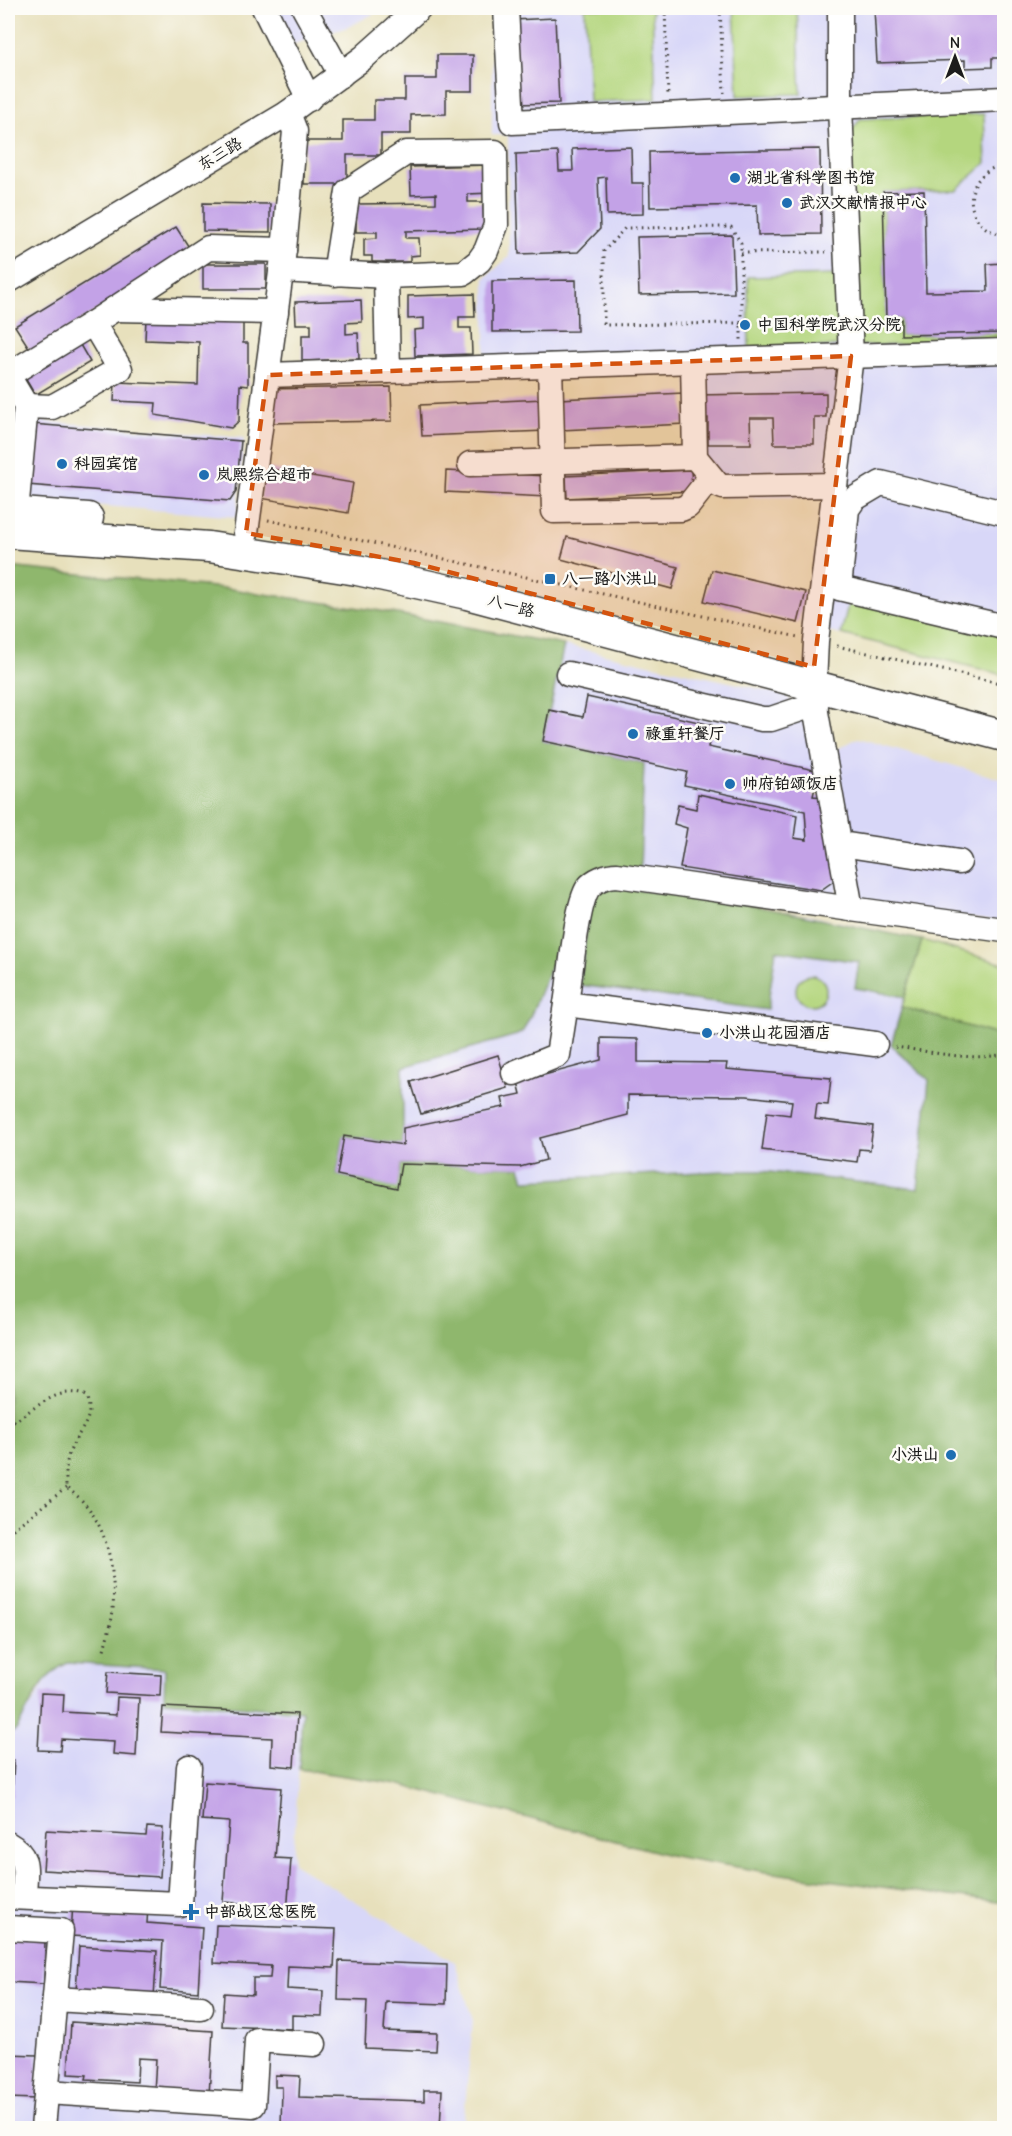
<svg xmlns="http://www.w3.org/2000/svg" width="1012" height="2136" viewBox="0 0 1012 2136" font-family="'Comic Neue','LXGW WenKai TC',sans-serif">
	<rect width="100%" height="100%" fill="#fdfcf7"/>
	<filter id="ink" filterUnits="userSpaceOnUse"><feTurbulence type="fractalNoise" baseFrequency=".0167" numOctaves="2"/><feDisplacementMap in="SourceGraphic" scale="12" xChannelSelector="R" yChannelSelector="G"/><feConvolveMatrix kernelMatrix="1 2 1 2 8 2 1 2 1" color-interpolation-filters="sRGB"/></filter>
	<filter id="wash" filterUnits="userSpaceOnUse"><feTurbulence type="fractalNoise" baseFrequency=".008" numOctaves="4" result="noise"/><feDisplacementMap in="SourceGraphic" scale="24" xChannelSelector="R" yChannelSelector="G"/><feGaussianBlur stdDeviation="1.35" result="paint"/><feColorMatrix in="noise" values="0 0 0 0 0 0 0 0 0 0 0 0 0 0 0 0 0 1.4 0 .05"/><feComposite in="paint" operator="in"/></filter>
	<g filter="url(#wash)">
		<rect width="100%" height="100%" fill="#e7e0bc"/>
		<g fill="#d8d7f8">
			<path d="M275 8H385L348 27 291 45Z"/>
			<path d="M495 8H1004V675L801 625 824 509V497H724L691 467 687 372 485 376V278L509 257 508 135H492V14Z"/>
			<path d="M29 420 244 438 237 517 22 499Z"/>
			<path d="M564 645 786 695 807 717 819 771 813 796 839 885 834 898 640 869 543 741Z"/>
			<path d="M858 738 1004 780V923L861 902 834 751Z"/>
			<path d="M586 879 812 916 922 940 891 1045 929 1080 918 1189 761 1171H725L524 1180 402 1164 397 1188 337 1175 344 1136 402 1144 403 1067 517 1035 531 1015Z"/>
			<path d="M68 1663 165 1669V1701L302 1711 293 1863 455 1962 473 2021 463 2128H8V1735L16 1730 50 1674Z"/>
		</g>
		<g fill="#b4d67e" stroke="#68794d" stroke-width="1.5">
			<path d="M585 8H652L656 99 589 102Z"/>
			<path d="M734 8H797L801 94 738 96Z"/>
			<path d="M984 114 986 163 956 190 883 192 886 319H901V335L1004 333V341L858 346 850 133 860 119Z"/>
			<path d="M838 275 841 346 749 349 748 277Z"/>
			<path d="M850 597 1004 635V675L841 634Z"/>
			<path d="M922 940 1004 964V1037L902 1007Z"/>
			<circle cx="811" cy="990" r="15"/>
		</g>
		<g fill="#8fb76d" stroke="#566a44" stroke-width="1.5">
			<path d="M8 567 224 588 381 611 564 645 543 741 644 763 640 869 586 879 531 1015 523 1031 517 1035 403 1067V1145L344 1136 337 1175 396 1187 401 1164 520 1167 524 1180 725 1171H761L918 1189 929 1080 891 1045 902 1007 1004 1037V1903L766 1872 673 1856 397 1784 299 1769 302 1711 164 1701 165 1669 68 1663C42 1673 30 1707 16 1730L8 1735Z"/>
			<path d="M600 885 740 903 922 940 905 997 855 988 859 962 776 950 767 1010 580 985 589 910Z"/>
		</g>
		<g id="blocks">
			<g fill="#c3a2e7">
				<path d="M874 8H1004V58H992V67L965 68V60L877 63Z"/>
				<path d="M555 18 559 103 516 104 513 20Z"/>
				<path d="M437 55H473V91H446V114L411 115V134H381V155H347V184H304V141H343V120H374V100H405V79H437Z"/>
				<path d="M631 147 632 183H643V214L607 215 606 177 598 178 600 229 578 252 519 254 516 154 558 152 559 171H573L572 149Z"/>
				<path d="M820 149 821 234 758 235 757 205 650 207 649 152Z"/>
				<path d="M490 165 491 193 468 194V202H483L484 229 406 231V238H419L420 255 410 256V262H372V256H364V239L377 238V232H356V204L436 203V194L411 195 410 167Z"/>
				<path d="M924 191 926 292 988 291 987 264 1004 263V333L901 335V319H886L883 192Z"/>
				<path d="M203 203 270 204V232L203 231Z"/>
				<path d="M176 227 192 252 31 351 15 326Z"/>
				<path d="M732 235 734 293 639 295 637 237Z"/>
				<rect x="203" y="264" width="63" height="25"/>
				<path d="M576 280 577 331 492 332V281Z"/>
				<path d="M474 294 475 317H459V328H471L472 354 415 356 414 330 424 329V318L408 319V296Z"/>
				<path d="M361 300 362 322 346 323V334L358 333 359 359 302 361V335H311V324H296L295 302Z"/>
				<path d="M146 318 243 320V343H248V386L240 385 239 421 231 428 155 415 156 403 114 401 115 382 198 385 199 342 145 340Z"/>
				<path d="M76 338 90 362 35 395 21 371Z"/>
				<path d="M391 387 392 421 267 423V389Z"/>
				<path d="M683 393 685 424 561 430 559 399Z"/>
				<path d="M826 393V417H814V444H774L773 418H750L751 444H708V418L696 419V395Z"/>
				<path d="M544 399 546 431 422 436 420 405Z"/>
				<path d="M32 424 241 441 236 492 230 501 27 485Z"/>
				<path d="M265 468 353 483 348 513 260 498Z"/>
				<path d="M691 470 692 491 567 498 566 476Z"/>
				<path d="M446 471 548 476 547 497 445 492Z"/>
				<path d="M567 537 678 567 672 589 561 559Z"/>
				<path d="M712 570 806 592 798 623 704 601Z"/>
				<path d="M587 697 712 725 708 747 819 771 813 796 823 797 838 878 821 890 680 868 687 828 674 824 678 805 696 809 698 794 797 815 794 838 807 840 805 811 684 785 687 772 543 741 549 710 583 717Z"/>
				<path d="M601 1038 638 1039V1062L727 1063 726 1069 831 1078 828 1105 817 1104 815 1119 873 1126 870 1150 859 1149 857 1162 762 1150 767 1112 790 1115 792 1101 747 1096 628 1095V1115L540 1138 546 1160 520 1167 401 1164 397 1188 337 1175 344 1136 403 1145V1128L504 1107 502 1098 521 1094 518 1082 601 1060Z"/>
				<path d="M498 1055 508 1088 421 1114 411 1082Z"/>
				<path d="M108 1672 161 1675 160 1696 106 1693Z"/>
				<path d="M41 1693 64 1694 63 1712 116 1715 117 1697 139 1698 136 1756 113 1754 114 1742 61 1739 60 1751 38 1750Z"/>
				<path d="M163 1707 297 1714 294 1767 271 1765 272 1738 161 1732Z"/>
				<path d="M8 1759 14 1760 12 1796 8 1795Z"/>
				<path d="M205 1782 281 1788 275 1858 291 1859 287 1914 271 1913 272 1906 223 1902 229 1822 202 1820Z"/>
				<path d="M147 1827 163 1828 160 1877 43 1870 46 1830 146 1836Z"/>
				<path d="M73 1902 148 1906 147 1923 202 1927 198 1992 160 1989 163 1941 71 1936Z"/>
				<path d="M216 1925 336 1929 334 1968 288 1966 287 1989 323 1991 322 2016 292 2015V2029L222 2026 224 1993 253 1995V1978H270L271 1966 214 1963Z"/>
				<path d="M8 1938 45 1939 44 1984 8 1982Z"/>
				<path d="M79 1946 157 1951 154 1997 76 1992Z"/>
				<path d="M339 1961 447 1965 446 2004 386 2002 384 2031 437 2033 436 2051 365 2048 367 2001 338 2000Z"/>
				<path d="M71 2022 213 2031 209 2095 154 2092 156 2059 138 2058 137 2082 86 2079 87 2075 68 2074Z"/>
				<path d="M8 2054 37 2055 36 2099 8 2098Z"/>
				<path d="M275 2075 300 2076 299 2097 424 2101V2090H442L440 2128H281L282 2087H275Z"/>
			</g>
		</g>
	</g>
	<g filter="url(#ink)">
		<use href="#blocks" fill-opacity="0" stroke="#3a3934" stroke-width="1.5"/>
		<g fill="none" stroke-linecap="round" stroke-linejoin="round">
			<g stroke="#3a3934" stroke-width="27">
				<g id="minor">
					<path d="M264 8 309 99"/>
					<path d="M304 8 341 75"/>
					<path d="M506 8 512 122 1004 99"/>
					<path d="M840 8V107L851 356 816 641 814 685 816 712 851 909 1004 930"/>
					<path d="M281 270 386 276 464 273 479 261 486 251 496 225 495 152 406 153 348 191 335 274"/>
					<path d="M386 276 388 371"/>
					<path d="M8 281 288 113 363 58 419 8"/>
					<path d="M114 309 276 312"/>
					<path d="M693 361 695 457 718 485 723 487 835 485"/>
					<path d="M550 366 554 511 681 509 688 506 710 478"/>
					<path d="M8 375 93 323 208 248 284 250"/>
					<path d="M267 375 1004 351"/>
					<path d="M8 376 26 406 16 512"/>
					<path d="M26 406 52 407 120 369 93 323"/>
					<path d="M470 464 695 457"/>
					<path d="M1004 513 881 483 854 499 847 509 839 588 1004 627"/>
					<path d="M246 533 284 250 295 131 288 113"/>
					<path d="M568 674 762 719H771L816 704"/>
					<path d="M841 844 959 862"/>
					<path d="M851 909 617 875C607 875 594 880 588 888 576 906 570 980 566 1004L875 1044"/>
					<path d="M514 1073 558 1055 566 1004"/>
					<path d="M8 1844C32 1857 24 1873 24 1897"/>
					<path d="M8 1897 180 1904 189 1767"/>
					<path d="M8 1928 61 1931 43 2128"/>
					<path d="M55 1999 201 2008"/>
					<path d="M46 2092 253 2105 257 2040 314 2044"/>
				</g>
			</g>
			<g stroke="#3a3934" stroke-width="33">
				<g id="major">
					<path d="M8 512 88 518"/>
					<path d="M8 533 209 547 357 570 467 594 1004 736"/>
				</g>
			</g>
			<g stroke="#3a3934" stroke-width="3" stroke-dasharray="1.5 4.5" stroke-linecap="butt">
				<path d="M665 8 668 96"/>
				<path d="M720 8 724 93"/>
				<path d="M1004 165C961 172 960 228 1004 235"/>
				<path d="M741 253 826 252"/>
				<path d="M741 323 604 325V251L625 228 731 227 741 243V341"/>
				<path d="M268 520 798 637"/>
				<path d="M837 646 1004 684"/>
				<path d="M895 1047C930 1051 970 1062 1004 1054"/>
				<path d="M8 1424C32 1413 57 1383 86 1396 96 1419 79 1429 71 1449 65 1461 66 1475 66 1488 105 1511 116 1566 113 1609 112 1623 107 1637 104 1650"/>
				<path d="M8 1533 66 1488"/>
			</g>
			<use href="#minor" stroke="#fff" stroke-width="24"/>
			<use href="#major" stroke="#fff" stroke-width="30"/>
		</g>
	</g>
	<path fill="#d4530e" fill-opacity="0.2" stroke="#d4530e" stroke-width="4.5" stroke-dasharray="12 8" stroke-linejoin="round" d="M851 356 814 667 414 563 246 533 267 375Z"/>
	<g fill="#1f6fb2" stroke="#fdfcf7" stroke-width="2">
		<circle cx="735" cy="178" r="6"/>
		<circle cx="787" cy="203" r="6"/>
		<circle cx="745" cy="325" r="6"/>
		<circle cx="62" cy="464" r="6"/>
		<circle cx="204" cy="475" r="6"/>
		<rect x="544" y="573" width="12" height="12" rx="3"/>
		<circle cx="633" cy="734" r="6"/>
		<circle cx="730" cy="784" r="6"/>
		<circle cx="707" cy="1033" r="6"/>
		<circle cx="951" cy="1455" r="6"/>
		<path d="M188 1903h6v6h6v6h-6v6h-6v-6h-6v-6h6z"/>
	</g>
	<g text-anchor="middle" dominant-baseline="central" stroke-width="5" stroke-linejoin="round" paint-order="stroke">
		<g font-size="16" fill="#1c1c1c" stroke="#fdfcf7">
			<text transform="translate(220 154) rotate(-31)">东三路</text>
			<text transform="translate(511 606) rotate(15)">八一路</text>
		</g>
		<g font-size="16" font-weight="bold" fill="#1c1c1c" stroke="#fdfcf7" text-anchor="start">
			<text x="747" y="178">湖北省科学图书馆</text>
			<text x="799" y="203">武汉文献情报中心</text>
			<text x="757" y="325">中国科学院武汉分院</text>
			<text x="74" y="464">科园宾馆</text>
			<text x="216" y="475">岚熙综合超市</text>
			<text x="562" y="579">八一路小洪山</text>
			<text x="645" y="734">禄重轩餐厅</text>
			<text x="742" y="784">帅府铂颂饭店</text>
			<text x="719" y="1033">小洪山花园酒店</text>
			<text x="939" y="1455" text-anchor="end">小洪山</text>
			<text x="204" y="1912">中部战区总医院</text>
		</g>
	</g>
	<rect width="1012" height="2136" fill="none" stroke="#fdfcf7" stroke-width="30"/>
	<g transform="translate(955 57)" stroke="#fdfcf7" stroke-width="4.5" paint-order="stroke">
	<path d="M0-4.5L10 22L0 15L-10 22Z" fill="#1c1c1c"/>
	<text y="-9" font-size="16" font-weight="bold" text-anchor="middle" fill="#1c1c1c">N</text>
	</g>
</svg>
